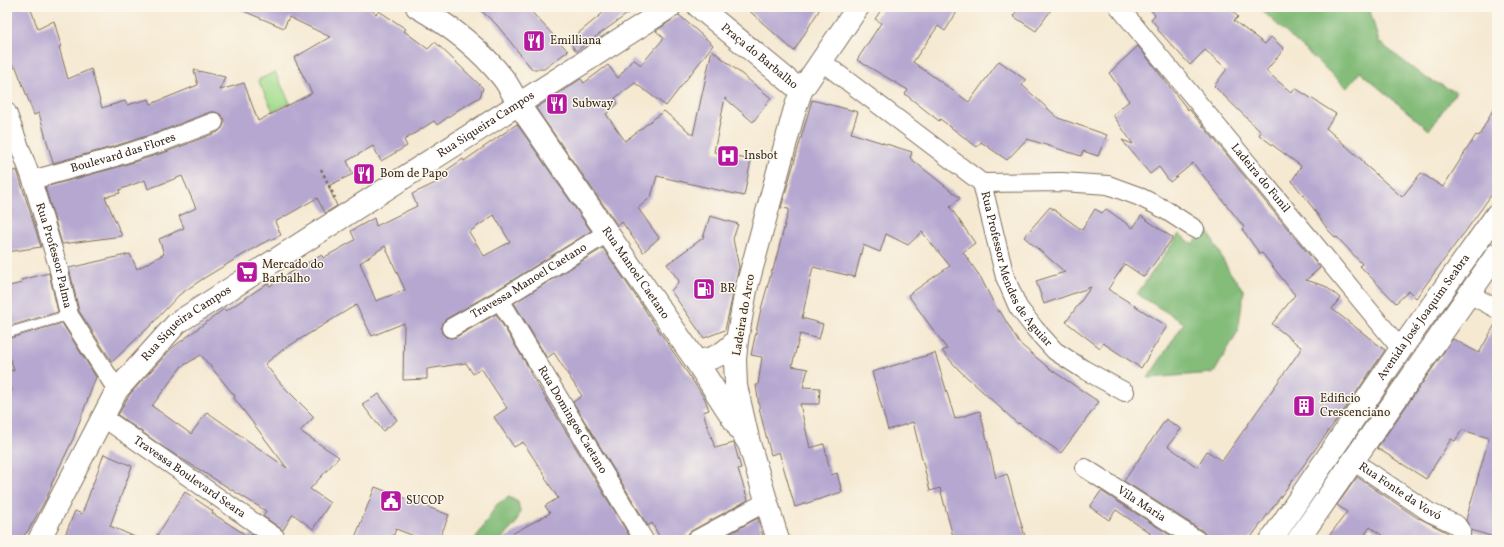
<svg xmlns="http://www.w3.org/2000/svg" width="1504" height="547" viewBox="0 0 1504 547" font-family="Vollkorn,serif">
	<rect width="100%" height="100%" fill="#fbf7ec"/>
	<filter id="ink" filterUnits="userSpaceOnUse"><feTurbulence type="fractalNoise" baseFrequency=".025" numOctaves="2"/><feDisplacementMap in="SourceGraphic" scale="8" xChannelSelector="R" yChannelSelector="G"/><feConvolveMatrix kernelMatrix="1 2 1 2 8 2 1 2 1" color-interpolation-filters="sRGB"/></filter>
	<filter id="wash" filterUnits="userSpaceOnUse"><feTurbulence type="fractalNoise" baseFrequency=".012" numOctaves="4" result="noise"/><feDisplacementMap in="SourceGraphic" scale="16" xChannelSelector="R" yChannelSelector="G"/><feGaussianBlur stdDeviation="0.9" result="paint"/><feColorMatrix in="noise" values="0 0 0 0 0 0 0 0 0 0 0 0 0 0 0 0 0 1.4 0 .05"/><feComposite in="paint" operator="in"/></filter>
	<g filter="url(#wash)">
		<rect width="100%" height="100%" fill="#f5e9d2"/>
		<path fill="#a5dd8f" stroke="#708456" d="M275 72 290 103 273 111 258 80Z"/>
		<g fill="#84bc7a" stroke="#60734c">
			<path d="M1258 7H1369L1379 42 1424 77 1456 92 1429 130 1360 72 1347 88Z"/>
			<path d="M1207 229 1229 271 1244 291 1238 331 1214 373 1148 378 1184 323 1137 294 1179 234 1193 244Z"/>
			<path d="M509 497 518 502 520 512 516 523 501 540H475L497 504Z"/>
		</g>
		<g id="blocks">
			<g fill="#b5a7d0" fill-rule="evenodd">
				<path d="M7 7H30L38 29 54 21 61 46 59 47 68 79 91 69 102 108 125 101 127 105 149 99 151 104 198 85 194 70 225 77 220 90 244 83 258 121 312 93 294 58 330 37 289 17 284 28 234 7H368L376 14 379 11 406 29 404 31 428 49 435 42 483 88 480 97 458 110 437 125 434 121 404 140 407 146 381 161 373 146 347 161 353 174 328 186 337 206 325 213 317 198 275 222 281 235 261 244 204 278 179 295 150 326 112 362 79 311 69 268 130 254 137 269 164 254 159 239 184 228 179 216 196 208 182 176 148 189 145 180 119 190 120 193 105 197 122 236 62 244 45 187 118 167 166 152 218 132 222 128 224 124V119L220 114 215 112H210L159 132 112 147 53 163 39 113 34 115 16 67 14 68 7 50Z"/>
				<path d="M477 7H527L568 51 544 69H532L496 24Z"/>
				<path d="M610 7H637L576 51 569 41Z"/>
				<path d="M745 7H821L794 51Z"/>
				<path d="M883 7H960L945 31 938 26 913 62 969 102 999 61 1026 80 1022 85 1058 118 1107 135 1098 156 1083 151 1081 156 1027 139 1007 160 981 142 977 147 940 119 939 121 905 94 908 90 857 60 881 23 875 19Z"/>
				<path d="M1020 7H1053L1036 31 1013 16Z"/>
				<path d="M1148 7H1229L1238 17 1234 21 1265 44 1271 37 1284 49 1266 71 1292 93 1295 88 1336 114 1326 128 1364 162 1363 163 1402 197 1421 173 1443 187 1476 135 1479 136 1497 102V187L1465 232 1457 242 1416 298 1409 291 1396 303 1360 266 1362 264 1337 237 1336 238 1328 230 1313 208 1292 181 1301 166 1259 135 1261 132 1214 86 1227 69 1205 50 1190 65 1157 29 1158 28 1151 19 1155 15Z"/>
				<path d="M679 15 713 45 666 106 635 83 615 98 618 104 606 114 625 141 664 111 693 135 712 50 771 98 753 122 725 98 714 152 751 160 744 196 657 176 651 197 638 208 659 238 643 252 622 222 618 226 536 108 581 79 584 83 608 65 618 78 633 59 641 65 664 38 656 31Z"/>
				<path d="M1138 46 1188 110 1189 109 1320 268 1306 280 1325 286 1340 298 1332 309 1385 350 1349 403 1249 540H1207L1206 535 1203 531 1124 481 1166 419 1181 429 1168 446 1197 467 1207 451 1222 461 1302 348 1272 324 1295 295 1262 253 1260 254 1242 229 1244 227 1193 163 1170 182 1159 167 1150 174 1122 140 1133 144 1113 115 1129 101 1109 73Z"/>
				<path d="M812 100 858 112 851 133 912 152 910 158 960 198 950 207 975 243 963 252 981 278 998 312 1000 311 1019 343 1050 369 1099 402 1061 453 1019 423 1018 424 959 370 942 351 947 349 908 295 950 266 922 232 908 245 886 234 880 252 863 245 855 277 813 267 802 318 823 324 819 339 800 334 792 366 808 369 803 387 820 388 819 404H800L810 448 824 444 831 475 837 473 842 492 795 507 779 452 771 455 760 412 756 385H758L762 357 751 355 761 309 772 270H773L789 209 781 208Z"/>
				<path d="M517 124 591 231 495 291 446 319 442 323 441 328 442 333 446 337 451 338 456 337 496 314 530 370 529 371 629 535 620 540H501L550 513 545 506 558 498 545 478 546 477 523 442 514 447 494 417 507 408 481 368 473 374 466 363 427 369V379L403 380 404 323 372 336 356 305 284 349 265 364 282 385 314 417 300 431 339 457 310 489 330 503 313 529 293 514 283 530 263 516 266 511 166 449 118 415 130 394 172 348 224 309 226 311 268 283 270 286 288 274 322 255 323 258 355 240 351 231 374 218 376 226 417 206 412 194 444 179 441 174 463 159 464 161ZM494 215 510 242 484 256 469 232ZM385 246 405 290 376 301 360 263ZM201 355 235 396 234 398 287 468 207 412 191 434 152 406 181 367Z"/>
				<path d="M17 170 41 247 7 252V173Z"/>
				<path d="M1050 207 1082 230 1095 209 1102 213 1106 209 1133 228 1141 216 1173 238 1144 277 1125 264 1108 289 1167 326 1141 368 1103 343 1100 348 1066 322 1091 287 1044 304 1036 281 1065 272 1024 237Z"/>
				<path d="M710 216 738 224 733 239 739 267 725 330 704 338 671 291 679 281 667 264 703 238Z"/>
				<path d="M603 248 705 399 709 410 703 412 715 448 734 443 741 468 738 469 748 500 691 531 687 535 686 540H661L652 523 648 526 573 402 582 396 554 353 547 358 514 303Z"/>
				<path d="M49 273 58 312 7 327V297L11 296 9 286 22 283 21 280Z"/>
				<path d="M1497 321V538L1471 530 1466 520 1489 438 1462 430 1455 441 1451 439 1426 479 1377 448 1453 339 1479 353Z"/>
				<path d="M62 323 96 377 73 439 51 485H52L46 499 28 531 19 540H7V407L12 389 7 387V369L14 371 7 347V339Z"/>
				<path d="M935 353 955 419 980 411 996 478 1007 474 1026 540H954L940 488 930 491 913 422 888 430 872 372Z"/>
				<path d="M379 394 397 420 383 431 362 404Z"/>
				<path d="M104 454 132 466 110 526 142 540H63L75 511 82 514Z"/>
				<path d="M1357 477 1419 519V518L1450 534V540H1389L1370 527 1361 540H1326L1347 512 1337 505Z"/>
				<path d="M375 487 449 515 439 540H424L396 529 392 540H354Z"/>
				<path d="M1101 491 1178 540H1145L1150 533 1116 510 1109 520 1090 507Z"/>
				<path d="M185 492 213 511 212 513 249 537 252 534 261 540H154Z"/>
				<path d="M758 518 764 540H718Z"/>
			</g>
		</g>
	</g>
	<g filter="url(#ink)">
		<use href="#blocks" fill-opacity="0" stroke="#7c6d5d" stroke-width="1"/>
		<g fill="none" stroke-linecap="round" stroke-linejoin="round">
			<g stroke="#7c6d5d" stroke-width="10">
				<path id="service" d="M7 333 69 315"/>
			</g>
			<g stroke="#7c6d5d" stroke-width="20">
				<g id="minor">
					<path id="s1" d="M1119 7 1401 349"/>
					<path d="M821 61 982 183"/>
					<path id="s2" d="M7 112 32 180 58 266 69 315 117 390"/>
					<path id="s3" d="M32 180 115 157 162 142 214 122"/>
					<path id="s4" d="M982 183 1005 277 1018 307 1035 329 1055 351 1083 369 1125 392"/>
					<path d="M982 183 1062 182 1108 185 1138 196 1164 209 1195 229"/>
					<path d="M1469 294 1497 309"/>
					<path id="s5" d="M500 300 644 540"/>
					<path id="s6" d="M451 328 500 300 607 233"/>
					<path id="s7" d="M104 418 275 537 273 540"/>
					<path id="s8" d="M1353 461 1429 512 1457 525 1461 531V540"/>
					<path id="s9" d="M1085 468 1197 540"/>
					<path d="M696 540 766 502"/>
				</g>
			</g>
			<g stroke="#7c6d5d" stroke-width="24">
				<g id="tertiary">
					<path id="s10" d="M417 7C449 25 480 49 503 78 509 86 514 96 519 105L696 361 748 442"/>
					<path d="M801 91 858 7"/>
				</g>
			</g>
			<g stroke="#7c6d5d" stroke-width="24">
				<g id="secondary">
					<path id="s11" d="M699 7 801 91 794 112 746 290 737 340 735 359 736 386 749 443 778 540"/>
					<path d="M696 361C716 359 723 354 737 340"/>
					<path id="s12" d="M39 540 117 390 177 323 670 7"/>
				</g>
			</g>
			<g stroke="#7c6d5d" stroke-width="24">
				<g id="primary">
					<path id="s13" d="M1271 540 1401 349 1497 214"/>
					<path d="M1298 540 1497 254"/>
				</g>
			</g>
			<path stroke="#7c6d5d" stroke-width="2.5" stroke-dasharray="3 3" stroke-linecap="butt" d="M321 169 335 198"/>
			<use href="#service" stroke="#fff" stroke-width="9"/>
			<use href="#minor" stroke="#fff" stroke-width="18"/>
			<use href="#tertiary" stroke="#fff" stroke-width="22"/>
			<use href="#secondary" stroke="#fff" stroke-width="22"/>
			<use href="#primary" stroke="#fff" stroke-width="22"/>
		</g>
	</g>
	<defs>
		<g id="restaurant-square" transform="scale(1.15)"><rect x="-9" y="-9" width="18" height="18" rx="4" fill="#b5179e" stroke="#fbf7ec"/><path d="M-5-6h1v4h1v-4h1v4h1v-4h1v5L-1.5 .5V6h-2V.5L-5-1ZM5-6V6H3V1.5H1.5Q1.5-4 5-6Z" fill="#fff"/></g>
		<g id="hospital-square" transform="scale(1.15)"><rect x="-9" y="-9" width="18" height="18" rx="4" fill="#b5179e" stroke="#fbf7ec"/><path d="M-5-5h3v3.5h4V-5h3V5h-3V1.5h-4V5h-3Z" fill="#fff"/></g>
		<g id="supermarket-square" transform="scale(1.15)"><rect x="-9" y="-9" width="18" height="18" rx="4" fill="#b5179e" stroke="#fbf7ec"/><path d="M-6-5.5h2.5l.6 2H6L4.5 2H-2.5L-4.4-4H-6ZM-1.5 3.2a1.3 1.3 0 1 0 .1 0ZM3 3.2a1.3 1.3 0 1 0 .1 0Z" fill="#fff"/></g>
		<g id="fuel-square" transform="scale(1.15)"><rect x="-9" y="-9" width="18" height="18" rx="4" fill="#b5179e" stroke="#fbf7ec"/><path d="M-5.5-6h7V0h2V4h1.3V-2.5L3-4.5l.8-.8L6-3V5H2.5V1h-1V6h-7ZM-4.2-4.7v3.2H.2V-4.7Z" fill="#fff"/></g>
		<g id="building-square" transform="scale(1.15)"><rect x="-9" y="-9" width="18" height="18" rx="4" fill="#b5179e" stroke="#fbf7ec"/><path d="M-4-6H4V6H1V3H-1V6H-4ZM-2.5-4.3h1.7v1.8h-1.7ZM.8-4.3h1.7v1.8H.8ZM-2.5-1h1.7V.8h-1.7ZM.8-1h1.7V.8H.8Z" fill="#fff"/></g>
		<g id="civic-square" transform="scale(1.15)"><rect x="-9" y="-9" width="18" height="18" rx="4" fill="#b5179e" stroke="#fbf7ec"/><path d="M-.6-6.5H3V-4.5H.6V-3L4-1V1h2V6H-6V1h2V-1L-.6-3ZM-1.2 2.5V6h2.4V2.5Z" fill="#fff"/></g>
	</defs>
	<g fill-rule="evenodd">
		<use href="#restaurant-square" x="534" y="41"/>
		<use href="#restaurant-square" x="557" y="104"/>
		<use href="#hospital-square" x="728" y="156"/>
		<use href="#restaurant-square" x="364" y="174"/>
		<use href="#supermarket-square" x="247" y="272"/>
		<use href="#fuel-square" x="704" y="289"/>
		<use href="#building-square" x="1304" y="406"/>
		<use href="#civic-square" x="391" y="501"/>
	</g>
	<g text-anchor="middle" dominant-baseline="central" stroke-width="3" stroke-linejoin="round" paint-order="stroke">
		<g font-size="12" fill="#3b2a1e" stroke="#fbf7ec" text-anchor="start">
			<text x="550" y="41">Emilliana</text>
			<text x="572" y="104">Subway</text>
			<text x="744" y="156">Insbot</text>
			<text x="380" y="174">Bom de Papo</text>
			<text x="262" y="265">Mercado do<tspan x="262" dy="14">Barbalho</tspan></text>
			<text x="720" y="289">BR</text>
			<text x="1320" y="399">Edificio<tspan x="1320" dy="14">Crescenciano</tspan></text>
			<text x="406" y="501">SUCOP</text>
		</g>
		<g font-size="12" fill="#3b2a1e" stroke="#fbf7ec">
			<text stroke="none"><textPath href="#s11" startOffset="78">Praça do Barbalho</textPath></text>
			<text stroke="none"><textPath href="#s12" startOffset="626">Rua Siqueira Campos</textPath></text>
			<text stroke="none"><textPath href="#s3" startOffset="95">Boulevard das Flores</textPath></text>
			<text stroke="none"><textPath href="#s1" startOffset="222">Ladeira do Funil</textPath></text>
			<text stroke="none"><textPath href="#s2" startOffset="151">Rua Professor Palma</textPath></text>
			<text stroke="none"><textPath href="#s4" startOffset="94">Rua Professor Mendes de Aguiar</textPath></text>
			<text stroke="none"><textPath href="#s10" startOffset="348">Rua Manoel Caetano</textPath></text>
			<text stroke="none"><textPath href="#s6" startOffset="91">Travessa Manoel Caetano</textPath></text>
			<text transform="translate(744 315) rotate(-80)">Ladeira do Arco</text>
			<text stroke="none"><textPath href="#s13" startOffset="270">Avenida José Joaquim Seabra</textPath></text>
			<text stroke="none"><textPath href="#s12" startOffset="266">Rua Siqueira Campos</textPath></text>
			<text stroke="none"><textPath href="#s5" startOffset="140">Rua Domingos Caetano</textPath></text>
			<text stroke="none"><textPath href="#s7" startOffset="104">Travessa Boulevard Seara</textPath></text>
			<text stroke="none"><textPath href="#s8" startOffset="56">Rua Fonte da Vovó</textPath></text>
			<text stroke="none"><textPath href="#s9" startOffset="67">Vila Maria</textPath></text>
		</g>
	</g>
	<rect width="1504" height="547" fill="none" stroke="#fbf7ec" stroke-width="24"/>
</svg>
